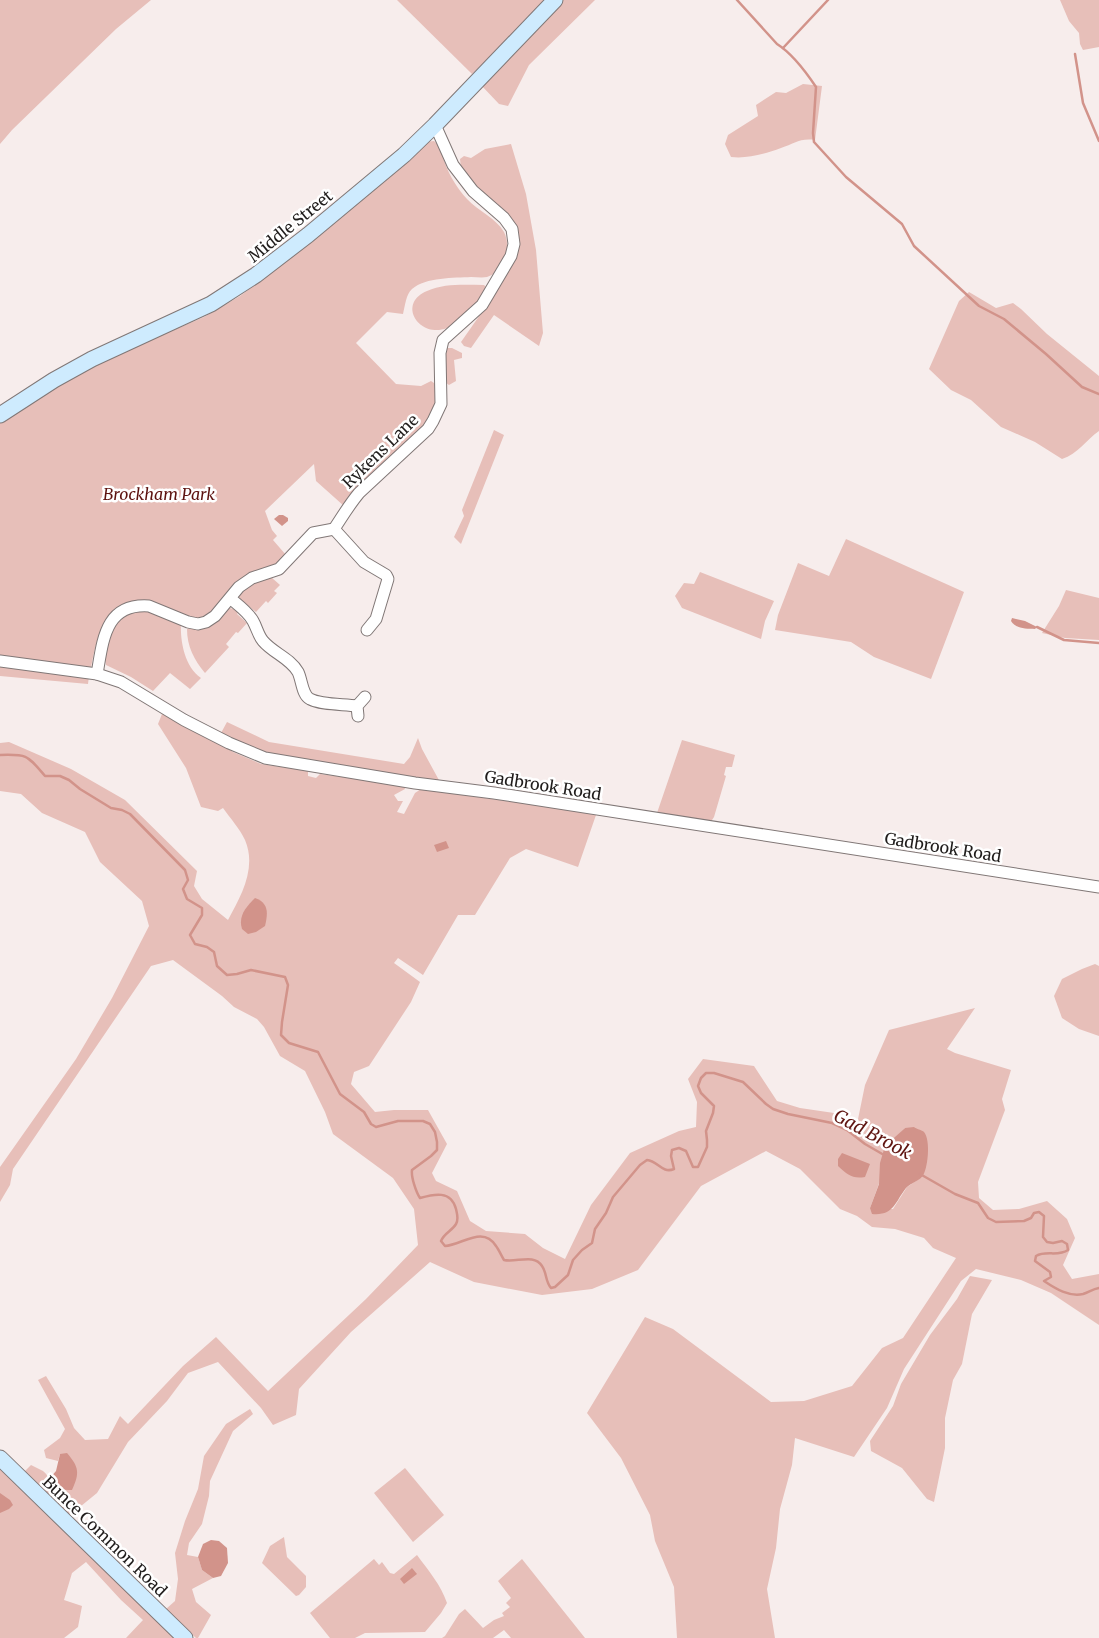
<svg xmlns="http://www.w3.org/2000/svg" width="1099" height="1638" viewBox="0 0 1099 1638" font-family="Merriweather,serif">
	<rect width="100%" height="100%" fill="#f7edec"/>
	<g fill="#e7bfb9" fill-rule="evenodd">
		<path d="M0 0H151L116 29 12 130 0 144Z"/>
		<path d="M397 0H548L472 74Z"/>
		<path d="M563 0H595L529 65 508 106 499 104 481 85 526 37Z"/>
		<path d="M1060 0H1099V47L1083 50 1080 44 1079 33 1069 21Z"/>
		<path d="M803 84 822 86 815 140C799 138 794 144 781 148 765 154 747 159 731 157L725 144 728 135 758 116 756 105 776 92 786 93Z"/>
		<path d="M434 141C443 149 441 153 445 163 450 177 458 189 467 199 478 211 496 218 504 232 512 248 504 272 487 277 482 278 476 277 471 277 454 278 426 277 412 289 406 294 405 306 403 314L387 312 356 343 396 384 421 386 431 381 437 385 438 404 429 424 344 506 316 481 314 464 265 511 272 530 277 536 273 540 286 555 274 567 209 615C206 616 201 619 198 619 188 620 175 612 165 608 102 582 97 638 88 684L0 676V423L93 365 204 317 240 296 284 263 351 208 425 142Z"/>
		<path d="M511 144 526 194 536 250 543 333 539 346 494 315 471 348 464 346 461 342 489 302 497 288 510 268 518 246 480 190 461 168 460 159 464 156 471 158 485 149Z"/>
		<path d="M484 285 486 287V292C475 305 464 320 447 328 420 339 396 304 427 291 445 283 465 285 484 285Z"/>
		<path d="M969 292 996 308 1013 303 1021 309 1047 334 1099 376V431C1086 440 1078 454 1062 459L1035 442 1001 427 971 400 951 390 929 369 959 301Z"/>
		<path d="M446 348H452L462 353V358L454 360 456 381 449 385 445 382 444 351Z"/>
		<path d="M494 430 504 435 461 544 454 537 464 516 462 510Z"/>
		<path d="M846 539 964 592 931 679 874 657 851 642 775 630 778 615 798 563 829 576Z"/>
		<path d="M700 572 774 601 765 621 761 639 682 608 675 596 684 583 694 584Z"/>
		<path d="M271 577 280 585 274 591 277 593 268 603 266 601 256 612 246 604 244 606 239 597C245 583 258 581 271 577Z"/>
		<path d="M1066 590 1099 598V640L1065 638 1042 633 1059 606Z"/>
		<path d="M230 608 239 611 237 614 247 623 238 633 236 632 226 644 229 647 205 673C194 660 187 646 187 629Z"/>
		<path d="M138 610 149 611 181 623C180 642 185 667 201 678L190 689 170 673 153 691 131 677 106 665C103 648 110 624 126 614 129 612 134 611 138 610Z"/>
		<path d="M162 714 223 745 233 752 261 764 308 771V776L316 778 320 774 404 785 405 789 394 795 398 801H403L397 812 404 814 415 793 421 789 543 806 596 815 578 867 526 849 510 858 475 915H458L423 975 398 958 394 963 420 982 411 1002 369 1066 354 1072 351 1084 375 1112 394 1110H428L447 1144 432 1173 436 1181 457 1191 470 1221 486 1231 525 1234 543 1248 565 1259 591 1205 630 1153 679 1131 696 1127 697 1102 688 1079 703 1059 754 1066 777 1101 800 1108 834 1113 857 1124 865 1085 889 1030 975 1008 947 1049 955 1053 1011 1070 1002 1099 1005 1110 978 1182 979 1198 993 1210 1019 1209 1047 1201 1067 1219 1075 1238 1063 1265 1072 1279 1099 1274V1325L1051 1293 1021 1280 976 1269 961 1281 904 1369 887 1408 854 1457 795 1438 792 1465 780 1509 776 1548 767 1589 775 1638H677L674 1587 655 1541 650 1515 621 1458 587 1413 645 1317 673 1329 771 1402 804 1401 852 1386 882 1348 903 1338 956 1258 933 1248 924 1238 895 1229 872 1227 857 1216 840 1209 800 1169 766 1151 701 1186 638 1270 592 1289 542 1295 474 1282 430 1262 351 1332 299 1389 296 1415 273 1425 261 1408 218 1362 188 1373 167 1401 128 1442 97 1493 70 1515 23 1473 31 1465C35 1467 39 1469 43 1471 50 1477 52 1484 61 1490L60 1454 58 1461 46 1458 44 1450 60 1438 65 1429 38 1380 46 1376 66 1409 74 1428 85 1440 108 1439 120 1416 128 1424 183 1366 216 1337 268 1391 366 1299 418 1245 414 1209 393 1178 333 1134 325 1112 305 1071 280 1056 264 1027 257 1019 234 1007 222 996 173 960 151 966 13 1169 10 1185 0 1202V1167L76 1059 112 998 149 926 142 901 100 862 85 832 42 813 21 794 0 791V743L9 742 71 769 125 800 197 871 194 886 202 899 228 920C241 896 257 868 245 840 240 829 230 818 223 808L218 811 201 807 186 768 158 724ZM905 1128 922 1177 907 1187 893 1209 870 1208 896 1137Z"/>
		<path d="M227 722 269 742 404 764 410 757 418 738 422 749 440 782 267 754 221 733Z"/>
		<path d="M682 740 735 755 732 767H726L724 775 726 776 714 817 710 823 657 813Z"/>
		<path d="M1095 964 1099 966V1036L1079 1029 1062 1018 1054 996 1062 979 1082 969Z"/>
		<path d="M970 1276 992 1280 972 1314 962 1364 953 1380 945 1418V1448L934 1502 927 1499 902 1468 871 1451 870 1441 893 1406 901 1384 930 1335 957 1299Z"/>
		<path d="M250 1409 253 1414 233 1431 210 1481 209 1496 202 1524 189 1543 187 1555 198 1557 202 1570 213 1578 192 1589 196 1602 211 1615 198 1638H196L166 1609 175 1601 178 1579 175 1553 185 1521 198 1489 204 1456 226 1424Z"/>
		<path d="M0 1465 176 1638H126L143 1620 121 1600 86 1562 72 1573 64 1600 82 1606 78 1627 64 1638H0Z"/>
		<path d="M405 1468 444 1515 413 1542 374 1493Z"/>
		<path d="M284 1537 287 1557 306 1576V1587L299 1595 296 1596 262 1563 270 1546Z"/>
		<path d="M417 1555C428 1570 441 1585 447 1603L441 1613 425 1632 365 1633 355 1638H330L310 1613 374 1559 379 1565 382 1562 390 1573 394 1574Z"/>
		<path d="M522 1559 585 1638H511L504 1630 493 1638H442L445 1636 459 1614 465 1609 483 1628 494 1620 504 1616 502 1613 510 1607 506 1603 511 1598 498 1581Z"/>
	</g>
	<g fill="#d2938a">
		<path d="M279 515H283L288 518V521L282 526 274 519Z"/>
		<path d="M1012 618 1025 621 1037 627 1035 629C1026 629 1016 629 1011 621Z"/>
		<path d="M446 841 449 848 437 852 434 845Z"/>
		<path d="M255 898C269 903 268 913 265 926L256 932 248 934 242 929C238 916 246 907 255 898Z"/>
		<path d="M914 1127C916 1129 922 1130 924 1132 931 1140 928 1170 922 1177 918 1181 911 1183 906 1188 895 1202 894 1216 872 1214L870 1208 879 1184 880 1163 885 1146 905 1128Z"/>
		<path d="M842 1153 870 1164 865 1177C852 1179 848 1175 838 1166V1159Z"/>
		<path d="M67 1453C79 1467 80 1473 72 1490 62 1490 54 1489 50 1478L56 1471 60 1454Z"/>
		<path d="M0 1493 10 1500 13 1505 9 1509 0 1513Z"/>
		<path d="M211 1540 219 1541 227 1548 228 1563 221 1576 213 1578 202 1570 198 1557 203 1544Z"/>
		<path d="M412 1568 417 1574 404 1584 400 1579Z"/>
	</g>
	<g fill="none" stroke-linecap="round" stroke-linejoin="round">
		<g stroke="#d2938a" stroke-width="2.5">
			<path d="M737 0 777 44C793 54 806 72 816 87L813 133 814 142 846 177 902 224 914 246 979 306 1004 319 1046 354 1082 387 1099 394"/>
			<path d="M783 48 828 0"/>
			<path d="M1075 54 1083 103 1099 141"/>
			<path d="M1037 627 1064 640 1099 643"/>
			<path d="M0 755C28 754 27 755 45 776H60L69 780 80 789 111 808 122 810 130 814 185 870 188 880 183 889 187 899 202 908V915L190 935 195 944 207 947 214 952 217 966 227 975 237 974 251 970 285 977 288 985 282 1022 281 1035 289 1043 318 1052 340 1094 364 1112 371 1124 376 1127 398 1121H423L430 1124 435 1132 437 1142V1150L431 1156 412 1170C411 1177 416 1192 420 1198 434 1194 451 1190 456 1209 457 1214 459 1219 456 1224 452 1231 444 1233 441 1241L445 1246C462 1245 483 1225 496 1246 499 1250 501 1255 504 1260 516 1263 534 1253 542 1266 547 1273 545 1281 551 1288L555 1287 568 1275 573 1260 582 1250 592 1243 595 1229 606 1213 613 1197 640 1165 647 1160C658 1161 662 1174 674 1169L671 1156 672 1150 679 1148 686 1151 693 1167H698L707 1147V1140L706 1131 713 1113 714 1106 701 1093 698 1086 701 1078 706 1073H714L743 1082 766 1104 773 1109 788 1114 832 1123 847 1130 865 1144 884 1155"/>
			<path d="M920 1174 955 1194 978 1203 988 1218 996 1222 1024 1221 1031 1218 1034 1213 1039 1212 1044 1216 1043 1237 1047 1242 1053 1243 1062 1241 1067 1244 1068 1250C1058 1257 1046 1250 1036 1256L1035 1261 1050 1272 1051 1277 1044 1281C1056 1289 1069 1297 1083 1294 1089 1292 1093 1289 1099 1288"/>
		</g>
		<g stroke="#807776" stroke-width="13">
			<g id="street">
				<path d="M334 529 364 562 386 575 388 579 376 619 367 630"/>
				<path d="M231 599C238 605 248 612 253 621 257 628 258 635 263 641 273 653 290 658 298 672 302 680 302 695 310 699 321 705 344 704 357 706"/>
				<path d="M0 661 97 674 121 682 184 720 229 743 265 758 415 783 494 793 1099 887"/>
				<path d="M97 674C103 640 105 603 149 606L188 622 198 624 206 622 215 616 239 587 252 578 279 569 313 533 334 529C342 517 349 505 359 493L428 429 433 421 441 404 440 353 443 340 482 305 511 256 514 244 512 229 504 218 473 191 453 165 435 125"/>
				<path d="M358 716 357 706 365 697"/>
			</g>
		</g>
		<g stroke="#807776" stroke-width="17">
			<g id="secondary">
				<path d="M0 415 54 380 92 359 211 304 256 275 308 235 404 155 435 125 555 0"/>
				<path d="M0 1458 185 1638"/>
			</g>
		</g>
		<use href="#street" stroke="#fff" stroke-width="11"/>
		<use href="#secondary" stroke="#ceebfe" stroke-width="15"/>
	</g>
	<g text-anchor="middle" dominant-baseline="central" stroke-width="5" stroke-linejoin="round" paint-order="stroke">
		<g font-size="16" fill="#201d1c" stroke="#fff">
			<text transform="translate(290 226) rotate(-39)">Middle Street</text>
			<text transform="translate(380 451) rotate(-44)">Rykens Lane</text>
			<text transform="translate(543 785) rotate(9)">Gadbrook Road</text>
			<text transform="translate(943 847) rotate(9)">Gadbrook Road</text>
			<text transform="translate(105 1536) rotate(44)">Bunce Common Road</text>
		</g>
		<g font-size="16" font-style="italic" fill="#5d120f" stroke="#fff">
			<text x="159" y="494">Brockham Park</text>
		</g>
		<g font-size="18" font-style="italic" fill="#5f1410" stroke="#fff">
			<text transform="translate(873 1134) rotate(28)">Gad Brook</text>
		</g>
	</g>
</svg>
